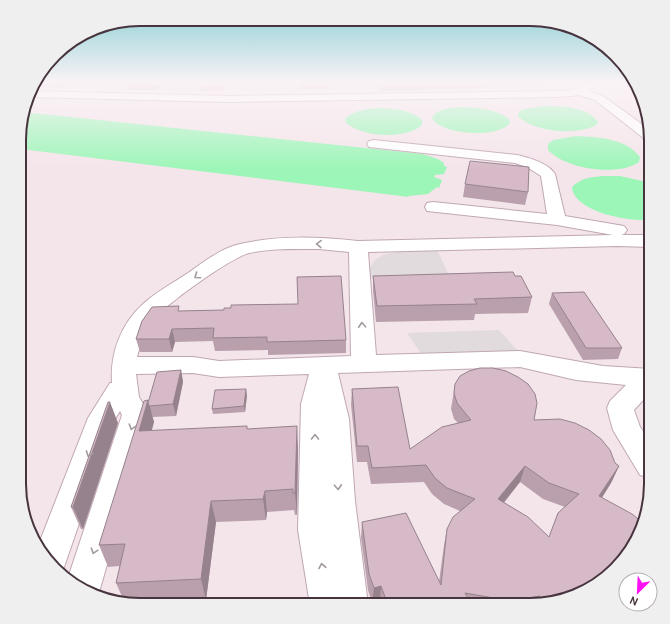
<svg xmlns="http://www.w3.org/2000/svg" width="670" height="624" viewBox="0 0 670 624" font-family="Cabin,sans-serif">
	<rect width="100%" height="100%" fill="#f4e5eb"/>
	<path fill="#e3d7de" d="M34 82H551L548 87 190 91 33 87Z"/>
	<g fill="#e1dbde">
		<path d="M437 250 455 288 395 276 369 277 368 273 371 266 376 259 383 255 400 251Z"/>
		<path d="M499 330 519 352 422 355 407 333Z"/>
	</g>
	<g fill="#9cf6b7">
		<path d="M543 106C560 106 587 106 598 122L596 125C578 136 533 132 518 116L519 112 524 109Z"/>
		<path d="M461 107C478 108 495 108 509 119L510 123C498 139 441 135 432 118 437 108 451 108 461 107Z"/>
		<path d="M379 108C393 109 411 109 422 120V125C405 140 363 137 346 123L345 119C354 110 367 109 379 108Z"/>
		<path d="M23 112 423 154 438 159 444 163V166L447 167 444 174 435 175 434 177 442 180 439 188 437 187 428 194 408 196 409 197 21 149V117Z"/>
		<path d="M576 136C597 137 626 138 640 157L639 162C618 177 565 169 548 150V144L553 140Z"/>
		<path d="M603 176H620L651 183V220C630 222 573 212 572 187 581 178 591 177 603 176Z"/>
	</g>
	<g fill="none" stroke-linecap="round" stroke-linejoin="round">
		<g stroke="#c0a7b3" stroke-width="2">
			<g id="minor">
				<path d="M581 82H591L592 87 588 91 603 96 650 130 651 141 646 140 595 100 579 95 560 97 228 102 29 97 31 91 228 96 560 91 577 89 582 86Z"/>
				<path d="M374 140 517 155C530 158 548 163 555 174L565 216 624 226 627 230 624 234 621 235H651V247L617 246 368 252 376 355 520 351 603 366 651 369V396L645 398 634 410 640 427 651 442V478L640 475 613 430 607 408 610 401 626 385 576 380 520 367 338 373 349 419 355 501 368 605H310L298 530 301 404 309 374 219 377 193 373 136 374 139 397 150 415 100 589 97 595 87 593 68 578 122 415 120 411 115 419 62 573 49 563 38 546 88 418 110 383H112C110 353 121 324 143 304 156 292 173 283 188 273 204 262 221 248 240 244 279 235 319 237 358 241L613 235 557 225 427 211 425 207 427 203 433 202 547 214 541 176 527 167 515 163 369 147 367 144 369 141ZM319 249 349 252 351 356 219 361 193 357H137C140 347 142 335 148 326 158 309 230 258 249 253 272 248 296 249 319 249Z"/>
			</g>
		</g>
		<use href="#minor" fill="#fff" fill-rule="evenodd"/>
	</g>
	<g fill="#b9a0ac" fill-rule="evenodd">
		<path d="M34 82H70L60 88 33 87Z"/>
		<path d="M165 82 156 90H128L126 83Z"/>
		<path d="M198 82H227L223 90 201 91 200 84H198Z"/>
		<path d="M299 82H344L330 83V89H299Z"/>
		<path d="M377 82H486L485 88 381 91Z"/>
		<path d="M465 184 528 192 525 205 463 197Z"/>
		<path d="M373 276H515L532 297 528 313 475 314 474 320 376 322 373 291Z"/>
		<path d="M552 293 622 348 618 359 583 360 549 304Z"/>
		<path d="M180 311 346 340V353L268 355V350L215 351 213 341 175 342 172 352H140L136 339Z"/>
		<path d="M181 370 183 382 176 416 152 417 154 422 151 431 247 429 298 447 297 515H295L294 510 267 512 266 520 216 522 206 600 134 603 124 601 116 583 120 566 108 567 99 545 148 400V403Z"/>
		<path d="M455 384 534 420 615 463 619 466 611 483 537 605H381L380 601 372 603 368 590 361 538 362 522 439 582 444 545 447 529 460 511 444 504 432 494 424 482 371 484 367 462H357L351 405 352 389 410 449 458 423 454 419 451 409ZM520 482 543 499 565 507 558 513 549 537 504 503Z"/>
		<path d="M247 395 245 412 213 414 212 409Z"/>
		<path d="M118 423 83 529H81L71 507Z"/>
	</g>
	<g fill="#96828c">
		<path d="M58 82H70L60 88Z"/>
		<path d="M157 82H165L156 90 155 84Z"/>
		<path d="M222 82H227L223 90Z"/>
		<path d="M172 329 175 342 172 352 169 339Z"/>
		<path d="M181 370 183 382 176 416 173 404Z"/>
		<path d="M246 389 247 395 245 412 244 406Z"/>
		<path d="M148 400 154 422 146 453 139 431Z"/>
		<path d="M110 402 118 423 83 529 73 507Z"/>
		<path d="M297 426 298 447 297 515 295 493Z"/>
		<path d="M525 466 520 482 493 515 498 499Z"/>
		<path d="M619 466 611 483 592 513 599 496Z"/>
		<path d="M265 491 267 512 266 520 263 499Z"/>
		<path d="M211 501 216 522 206 600 201 579Z"/>
		<path d="M381 586 380 601 372 603 374 588Z"/>
	</g>
	<g fill="#d7bac8" stroke="#96828c" fill-rule="evenodd">
		<path d="M128 82H157L155 84 126 83Z"/>
		<path d="M470 161 529 167 528 192 465 184Z"/>
		<path d="M513 272 515 276H521L532 297 474 299 477 304 377 306 373 276Z"/>
		<path d="M341 276 346 340 267 342V337L213 338 214 328 172 329 169 339H136L142 321 152 307 179 306 178 311 224 310V308H231V305L298 304 297 277Z"/>
		<path d="M584 292 622 348H586L552 293Z"/>
		<path d="M480 368H493L506 371 518 377 528 384 535 394 537 403 534 420 560 419 575 423 589 430 601 439 610 450 615 463 619 466 599 496 632 514 642 522 639 537 609 575 576 596 537 605 540 596 511 601 465 593 472 605H388L381 586 374 588 369 574 362 522 406 513 441 585 447 529 453 517 475 499 447 488 435 478 426 465 372 468 368 446H357L352 389 398 387 410 449 442 427 471 420 457 403 454 393 455 384 460 376 469 371ZM525 466 549 483 579 494 558 513 549 537 528 517 498 499Z"/>
		<path d="M181 370 173 404 149 406 148 403 157 372Z"/>
		<path d="M246 389 244 406 212 409 215 390Z"/>
		<path d="M148 400 139 431 247 426V429L297 426 295 493H293V489L265 491 263 499 211 501 201 579 116 583 125 544 99 545 144 401Z"/>
		<path d="M108 402H110L73 507H71Z"/>
	</g>
	<defs><path id="oneway-chevron" d="M-2-3.5L2.5 0L-2 3.5" fill="none" stroke-width="1.6" stroke-linecap="round" stroke-linejoin="round"/></defs>
	<g stroke="#a39a9e">
		<use href="#oneway-chevron" transform="translate(319 244) rotate(-178)"/>
		<use href="#oneway-chevron" transform="translate(197 276) rotate(145)"/>
		<use href="#oneway-chevron" transform="translate(362 325) rotate(-93)"/>
		<use href="#oneway-chevron" transform="translate(132 427) rotate(107)"/>
		<use href="#oneway-chevron" transform="translate(315 437) rotate(-90)"/>
		<use href="#oneway-chevron" transform="translate(89 454) rotate(110)"/>
		<use href="#oneway-chevron" transform="translate(338 487) rotate(87)"/>
		<use href="#oneway-chevron" transform="translate(94 551) rotate(108)"/>
		<use href="#oneway-chevron" transform="translate(322 566) rotate(-100)"/>
	</g>
	<linearGradient id="sky" x2="0" y2="1"><stop stop-color="#89ced4"/><stop offset="0.49" stop-color="#faf3f6"/><stop offset="1" stop-color="#faf3f6" stop-opacity="0"/></linearGradient>
	<rect width="670" height="169" fill="url(#sky)"/>
	<path d="M0 0H670V624H0ZM140 26H530A114 114 0 0 1 644 140V484A114 114 0 0 1 530 598H140A114 114 0 0 1 26 484V140A114 114 0 0 1 140 26Z" fill="#f0eff0" fill-rule="evenodd"/>
	<path fill="none" stroke="#47343e" stroke-width="2" d="M140 26H530A114 114 0 0 1 644 140V484A114 114 0 0 1 530 598H140A114 114 0 0 1 26 484V140A114 114 0 0 1 140 26Z"/>
	<g transform="translate(638 592) rotate(204)"><circle r="19" fill="#ffffff" stroke="#b5aeb2"/>
	<path d="M0-3L7 15L0 10L-7 15Z" fill="#ff11f5"/>
	<text y="-6" font-size="11" font-weight="bold" text-anchor="middle" fill="#47343e">N</text>
	</g>
</svg>
